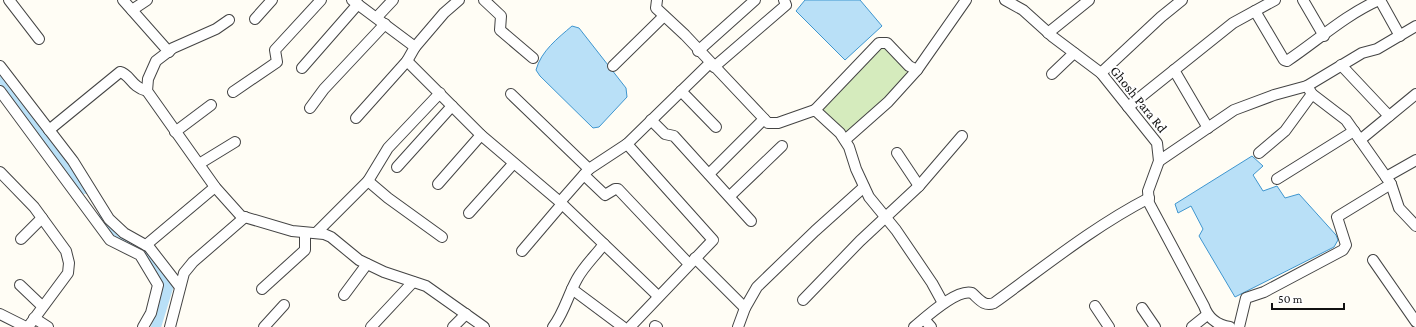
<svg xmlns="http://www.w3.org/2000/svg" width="1416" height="327" viewBox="0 0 1416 327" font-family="'Crimson Pro',serif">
	<rect width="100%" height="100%" fill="#fffdf5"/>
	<path fill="#d5ebbd" d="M887 47 909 72 878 105 847 132H844L824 113 823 110 882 48Z"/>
	<g fill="#b9e0f7" stroke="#3f96cf">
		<path d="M805 0H860L882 26 845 60 796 11Z"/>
		<path d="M572 26 579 28 626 88 627 97 599 127 593 128 540 76 536 70C541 51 558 38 572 26Z"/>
		<path d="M1252 156 1263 166 1253 175 1263 191 1277 186 1285 198 1299 194 1336 235 1338 240 1334 247 1235 297 1199 236 1203 229 1191 206 1178 213 1175 204Z"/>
	</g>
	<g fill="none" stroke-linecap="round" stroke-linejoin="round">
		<g stroke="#b9e0f7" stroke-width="10">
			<path d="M0 76 85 189"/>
			<path d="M103 217 118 237 140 248 159 266 168 288 156 327"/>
		</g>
		<g stroke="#444" stroke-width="12">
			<g id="minor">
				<path d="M9 0 39 39"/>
				<path d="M123 0 169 52"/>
				<path d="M352 0 415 47 444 13 459 0"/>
				<path d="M484 0 501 16 500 30 533 58"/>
				<path d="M657 0 656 8 685 35 768 123H778L815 110 840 133 849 147 856 169 869 197 896 230 932 283 943 303"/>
				<path d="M1005 0 1023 10 1053 37 1101 73 1157 143 1159 161 1148 191 1149 203 1204 306C1208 318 1217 325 1230 327"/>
				<path d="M1303 0 1324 36"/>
				<path d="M1380 0 1400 36"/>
				<path d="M132 10 147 0"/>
				<path d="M1255 11 1284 60 1287 61C1317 41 1345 15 1379 0"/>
				<path d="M377 17 393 0"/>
				<path d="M255 19 272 0"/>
				<path d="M229 20 216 29 173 48 156 61 148 79 147 91 215 187 241 216 292 231 324 234 331 237 359 260 384 272 426 286 484 327"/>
				<path d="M1048 33 1089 0"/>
				<path d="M698 51 755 0"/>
				<path d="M407 61 481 135 560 202 658 296"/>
				<path d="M1341 65 1389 116"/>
				<path d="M0 66 73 161 109 219 124 233 149 247 180 287"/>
				<path d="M613 66 664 16"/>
				<path d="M714 67 786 5 784 0"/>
				<path d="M302 68 358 4"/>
				<path d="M1174 70 1208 128"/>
				<path d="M1101 73 1161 17 1182 0"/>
				<path d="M1052 74 1074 53"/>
				<path d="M1307 86 1312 94 1346 120 1391 184 1399 208 1416 226"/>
				<path d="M0 91 110 240 140 255 158 285 151 313 143 327"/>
				<path d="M681 91 716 127"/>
				<path d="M233 92 277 62 275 50 321 0"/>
				<path d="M511 94 589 169"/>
				<path d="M1128 107 1233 23 1275 0"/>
				<path d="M310 108 324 89 385 24"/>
				<path d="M815 110 879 43H887L909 66 917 70"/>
				<path d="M356 118 407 61 415 47"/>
				<path d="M651 120 665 134 674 136 751 221"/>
				<path d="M49 130 120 72C130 74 131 87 147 91"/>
				<path d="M175 132 211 105"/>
				<path d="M845 140 888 102 917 70 966 0"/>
				<path d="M1360 140 1416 94"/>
				<path d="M627 144 713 240 630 327"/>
				<path d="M897 153 919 186"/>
				<path d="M1259 153 1285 131 1312 94"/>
				<path d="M1159 161 1234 110 1274 95 1307 86 1362 53 1377 49 1416 26"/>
				<path d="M199 164 235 142"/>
				<path d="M397 167 452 106"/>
				<path d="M0 172 34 207 66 251 69 263 68 273 28 327"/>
				<path d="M709 174 764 119"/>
				<path d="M584 175 605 195 615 189H618L689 264"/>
				<path d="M1386 177 1416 160"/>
				<path d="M1277 179 1354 131"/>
				<path d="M368 181 388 198 442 237"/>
				<path d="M438 184 481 135"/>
				<path d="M730 196 782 146"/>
				<path d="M560 202 589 169 627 144 710 63"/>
				<path d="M469 213 513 164"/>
				<path d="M316 233 368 181 388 148 440 93"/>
				<path d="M21 239 42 218"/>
				<path d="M146 245 215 187"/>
				<path d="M522 251 562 204"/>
				<path d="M695 258 745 308"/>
				<path d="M1373 260 1416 322"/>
				<path d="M20 285 42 306"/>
				<path d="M262 289 305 250V233"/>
				<path d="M572 289 623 327"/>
				<path d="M344 295 367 264"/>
				<path d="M803 300 860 241 919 186 962 136"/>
				<path d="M1095 306 1109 327"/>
				<path d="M1142 308 1155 327"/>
				<path d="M0 314 26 327"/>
				<path d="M34 318 48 327"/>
				<path d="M924 319 931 327"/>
				<path d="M655 326 657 327"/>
				<path d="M170 327 184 273 193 262 245 217"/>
				<path d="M264 327 284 305"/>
				<path d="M371 327 413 282"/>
				<path d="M453 327 466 314"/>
				<path d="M553 327C564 313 568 295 577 279 584 266 595 256 604 244"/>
				<path d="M738 327 745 308 757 287 815 231 864 187"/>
				<path d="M914 327C925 318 957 288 972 293 979 299 984 307 994 303 1044 267 1093 227 1149 198"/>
				<path d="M1192 327 1207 315"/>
				<path d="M1239 327 1246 298 1264 292 1343 250 1346 245 1337 217 1391 184"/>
			</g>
		</g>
		<use href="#minor" stroke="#fff" stroke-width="10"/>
	</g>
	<g text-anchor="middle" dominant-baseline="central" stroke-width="4" stroke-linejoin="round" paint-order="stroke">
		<g font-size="14" fill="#111" stroke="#fff">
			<text transform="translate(1139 99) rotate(51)">Ghosh Para Rd</text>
		</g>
	</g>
	<path d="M1272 303v6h72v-6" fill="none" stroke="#111111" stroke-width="2"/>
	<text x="1278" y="303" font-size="12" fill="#111111" stroke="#ffffff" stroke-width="3" paint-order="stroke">50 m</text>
</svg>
